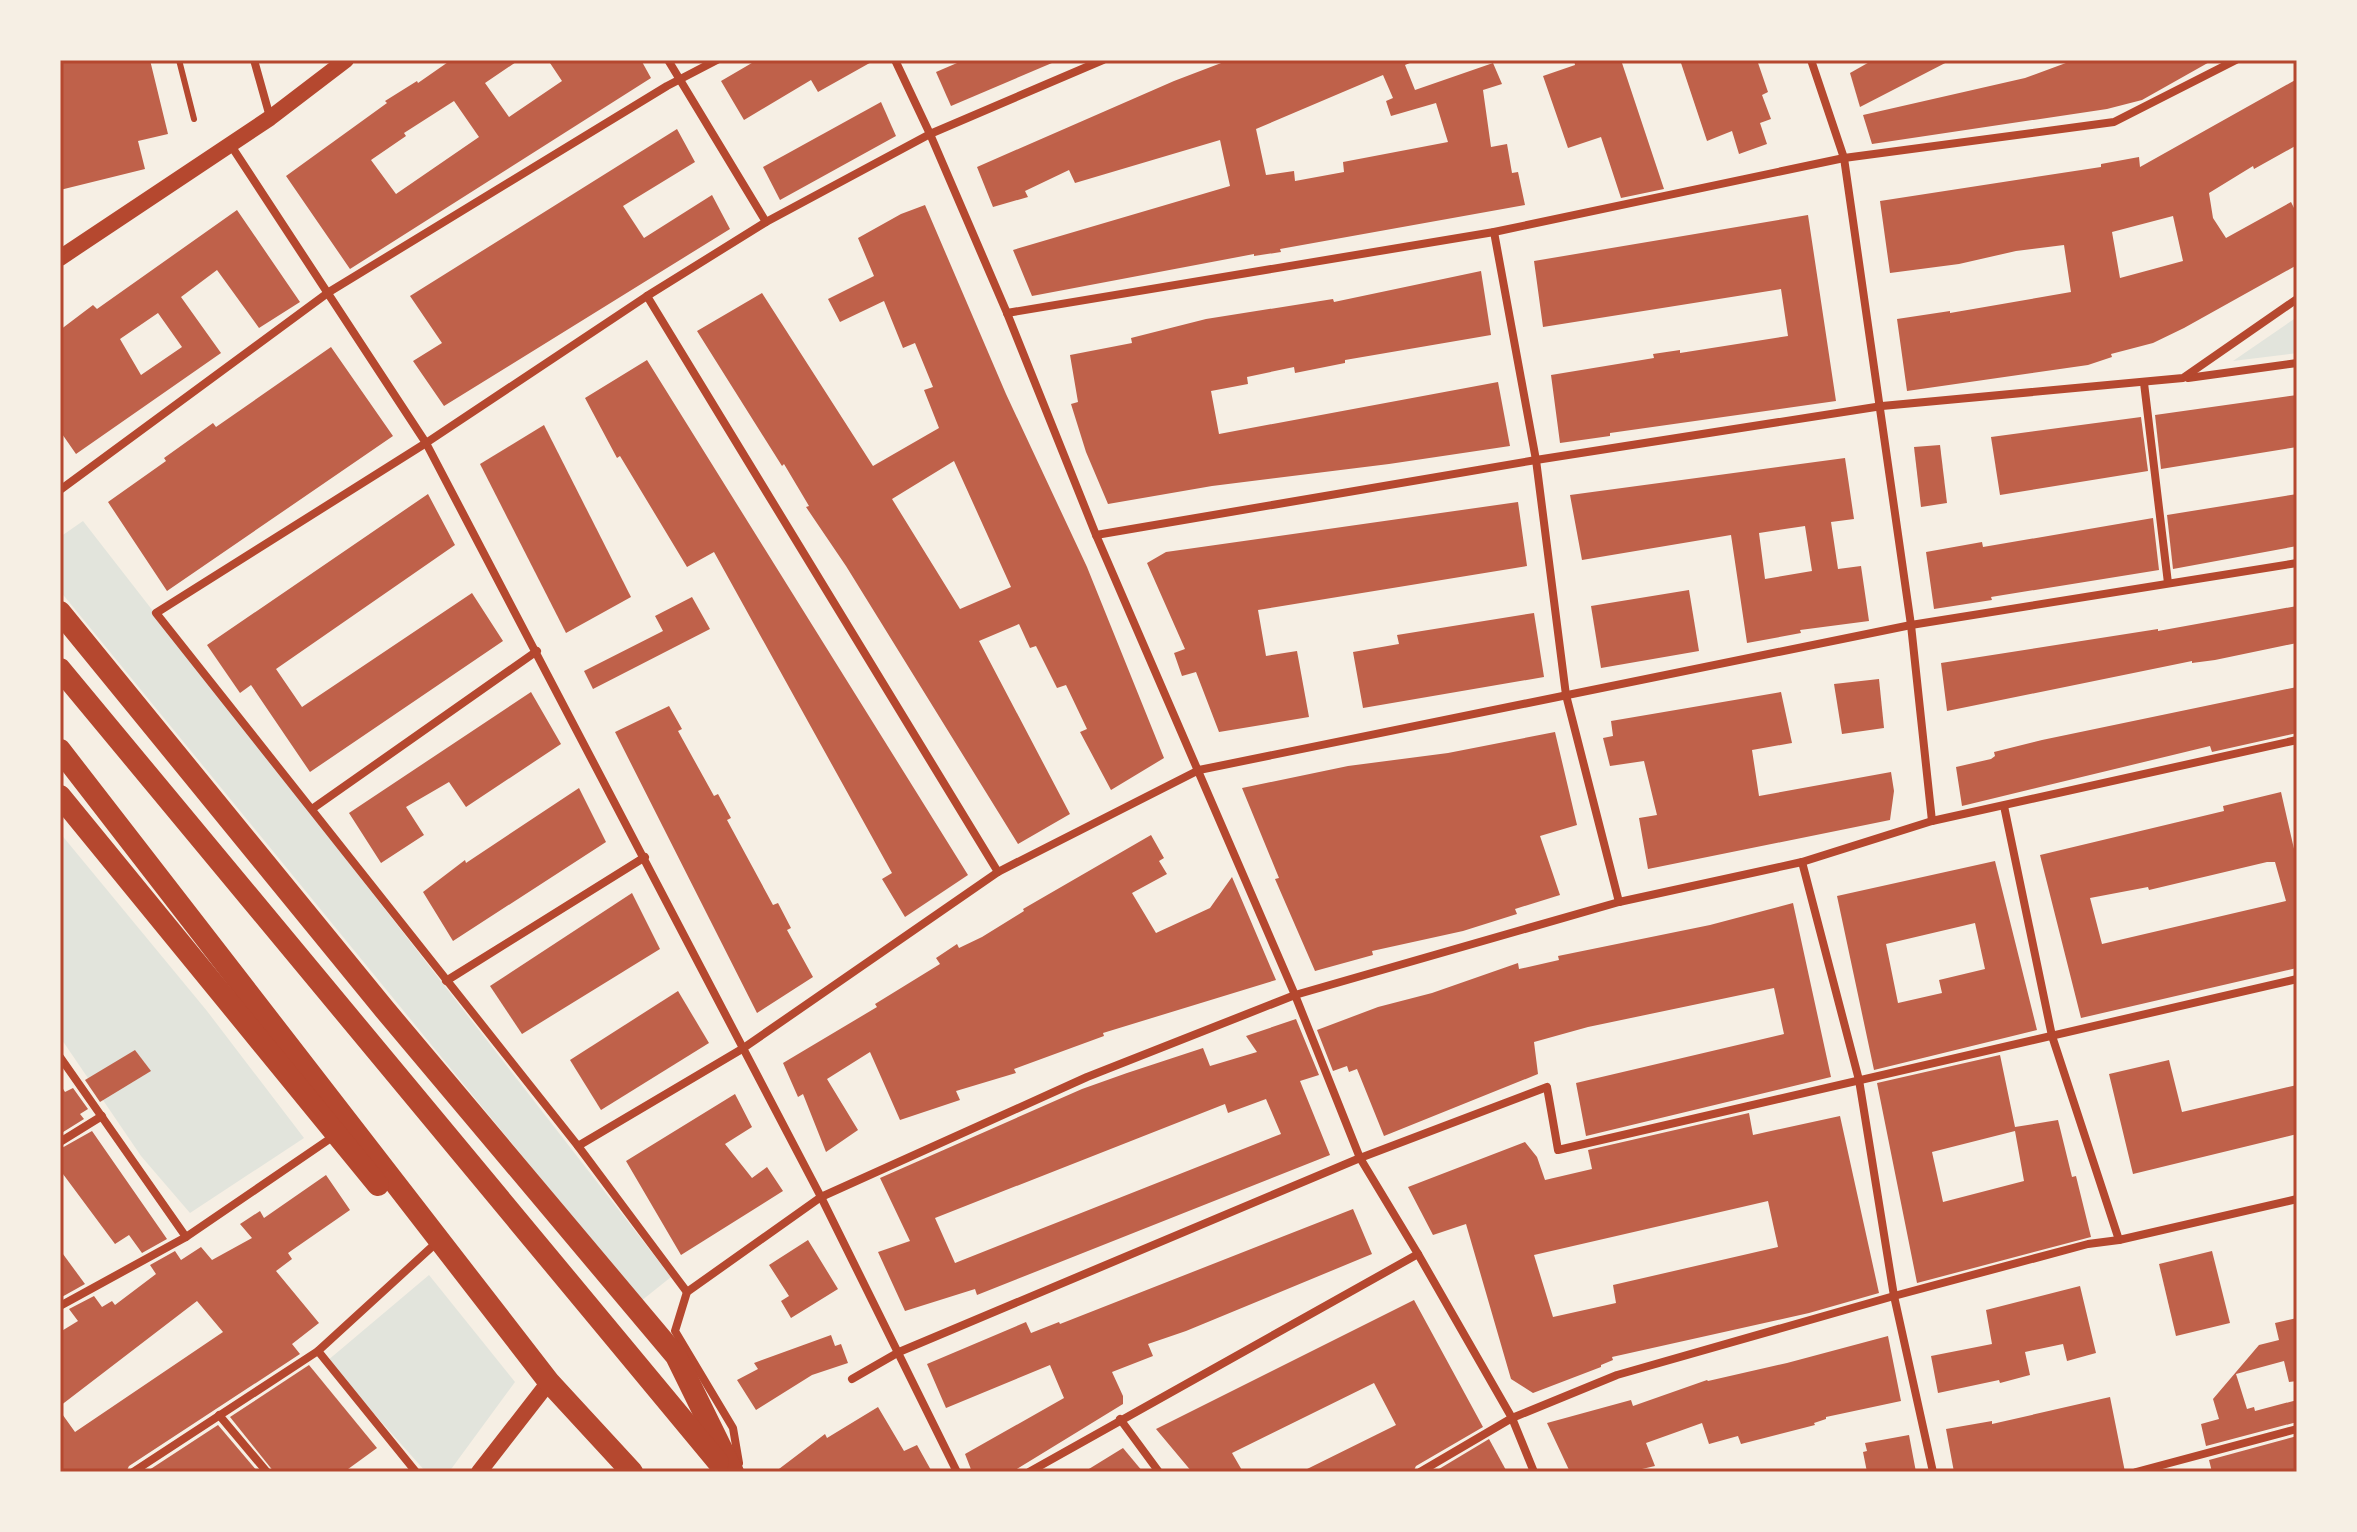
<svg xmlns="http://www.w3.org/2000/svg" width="2357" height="1532" viewBox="0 0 2357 1532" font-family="Montserrat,sans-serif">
	<rect width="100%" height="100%" fill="#f6efe4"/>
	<g fill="#e2e4dc">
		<path d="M2297 317V353L2233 361Z"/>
		<path d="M83 521 671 1277 641 1301 60 591V537Z"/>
		<path d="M60 833 207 1011 304 1138 190 1213 141 1156 60 1037Z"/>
		<path d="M429 1275 515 1382 449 1472H426L327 1361Z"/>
	</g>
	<g fill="#bf614a" fill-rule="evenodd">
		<path d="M60 60H150L168 134 138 141 145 169 60 190Z"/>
		<path d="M451 60H519L485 83 509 117 562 81 548 60H641L651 78 350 269 286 176 387 103 385 101 417 81 418 83ZM454 101 479 137 396 194 371 160 406 136 404 133Z"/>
		<path d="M757 60H875L818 92 811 80 744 120 721 81Z"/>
		<path d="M964 60H1059L951 106 936 72Z"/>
		<path d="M1229 60H1417L1405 65 1415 90 1493 63 1502 84 1483 90 1491 147 1507 144 1512 173 1518 172 1525 205 1280 249 1281 252 1254 256V254L1032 296 1013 250 1230 186 1220 140 1075 183 1069 170 1025 191 1028 197 993 207 977 167 1174 81ZM1383 75 1393 98 1386 101 1391 116 1436 103 1448 142 1343 162 1344 172 1295 181 1294 171 1266 175 1256 129Z"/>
		<path d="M1574 60H1621L1664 189 1621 198 1601 137 1568 148 1543 76 1575 65Z"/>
		<path d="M1680 60H1757L1768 92 1762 95 1771 119 1760 123 1767 144 1739 154 1732 131 1707 141Z"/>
		<path d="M1873 60H1951L1860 107 1850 73Z"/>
		<path d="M2074 60H2213L2142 100 2107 109 1872 144 1863 115 2025 78Z"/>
		<path d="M2297 79V145L2254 169 2253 166 2209 193 2213 218 2226 238 2291 202 2297 214V265L2184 328 2153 343 2111 354 2112 357 2088 365 1907 391 1897 319 1950 311V313L2071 292 2064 245 2016 251 1959 264 1890 273 1880 201 2101 167V164L2139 157 2140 167ZM2173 216 2183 261 2120 278 2112 232Z"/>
		<path d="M881 102 896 136 780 200 763 167Z"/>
		<path d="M677 129 695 162 623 206 644 238 712 195 730 229 444 406 413 361 442 343 410 296Z"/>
		<path d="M925 205 1006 394 1087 567 1164 758 1111 790 1080 732 1087 729 1066 685 1057 688 1036 646 1030 648 1019 624 979 641 1070 814 1018 844 846 566 806 507 809 506 784 464 782 466 697 331 762 293 873 466 939 428 924 390 933 387 915 343 903 348 884 301 840 322 828 299 874 276 858 238 901 214ZM954 461 1011 587 960 609 892 499Z"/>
		<path d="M237 210 300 302 259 328 217 270 181 297 221 353 76 454 60 431V330L93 305 97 309ZM158 313 182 347 141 375 120 339Z"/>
		<path d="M1808 215 1836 401 1610 433V436L1560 443 1551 375 1654 358 1653 354 1680 350V353L1788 336 1781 289 1543 327 1534 261Z"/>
		<path d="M1481 271 1491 335 1345 360V363L1295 373 1294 367 1247 377 1248 384 1211 391 1219 434 1498 382 1510 446 1389 464 1212 486 1108 504 1086 452 1071 404 1078 402 1070 355 1132 343 1131 338 1206 319 1333 299 1334 302Z"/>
		<path d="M331 347 393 436 167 591 108 502 166 461 164 458 213 423 216 427Z"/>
		<path d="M647 360 968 875 905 917 882 879 892 873 714 552 687 567 620 456 617 458 585 398Z"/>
		<path d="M2297 395V447L2161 469 2155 415Z"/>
		<path d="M2141 417 2148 471 2000 495 1991 437Z"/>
		<path d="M544 425 631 597 566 633 480 464Z"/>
		<path d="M1940 445 1947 503 1921 507 1914 447Z"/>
		<path d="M1845 458 1854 519 1831 522 1838 569 1861 566 1869 621 1800 630 1801 633 1747 643 1731 535 1582 560 1570 495ZM1805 526 1812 571 1765 579 1759 533Z"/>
		<path d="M428 494 455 545 276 669 302 707 472 593 503 641 310 772 251 685 240 693 207 645Z"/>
		<path d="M2297 494V546L2173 569 2167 515Z"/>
		<path d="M1518 502 1527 566 1258 610 1266 656 1297 651 1309 717 1219 732 1196 672 1182 676 1174 653 1185 649 1147 563 1166 552Z"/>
		<path d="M2153 518 2159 570 1991 597 1992 600 1934 609 1926 552 1982 542 1983 547Z"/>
		<path d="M1689 590 1699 651 1601 668 1591 606Z"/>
		<path d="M692 597 710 629 593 689 584 671 663 631 655 616Z"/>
		<path d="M2297 606V643L2215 660 2192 663V661L1947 711 1941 663 2158 629V631Z"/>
		<path d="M1534 613 1544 677 1363 708 1353 652 1399 644 1397 635Z"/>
		<path d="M1879 679 1884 728 1842 734 1834 684Z"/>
		<path d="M2297 687V733L2212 752 2210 746 1962 806 1956 767 1991 759 1995 756 1994 752 2042 740Z"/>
		<path d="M531 692 561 744 466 807 449 782 406 807 424 835 381 863 349 813Z"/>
		<path d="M1781 692 1792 743 1752 750 1759 796 1891 772 1894 791 1890 820 1648 869 1639 818 1657 815 1644 761 1610 766 1603 738 1613 736 1611 721Z"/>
		<path d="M669 706 682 729 678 731 714 796 718 794 731 818 727 820 773 905 778 903 791 928 787 930 813 977 757 1013 615 732Z"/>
		<path d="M1555 732 1577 825 1540 836 1560 895 1515 909 1517 914 1463 931 1372 951 1373 955 1315 971 1275 879 1279 878 1242 788 1348 766 1448 753Z"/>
		<path d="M579 788 606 842 453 941 423 892 465 860 466 863Z"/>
		<path d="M2281 792 2297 862V968L2081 1018 2040 855 2224 811 2223 806ZM2267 862H2275L2286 901 2102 944 2090 898 2148 887 2149 890Z"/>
		<path d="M1151 835 1164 858 1159 861 1167 874 1132 893 1156 933 1210 908 1232 877 1276 980 1103 1033 1104 1036 1014 1069 1016 1073 956 1091 960 1100 900 1120 870 1052 827 1079 858 1130 826 1152 803 1094 798 1097 783 1063 877 1007 875 1004 940 964 936 958 957 944 959 948 982 937 1024 911 1023 909Z"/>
		<path d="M1995 861 2037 1030 1874 1070 1837 896ZM1975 923 1985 969 1939 980 1942 993 1898 1003 1886 944Z"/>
		<path d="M632 893 660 949 522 1034 490 986Z"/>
		<path d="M1793 903 1831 1077 1586 1136 1576 1083 1784 1034 1774 988 1588 1027 1534 1042 1538 1074 1384 1136 1357 1069 1349 1072 1347 1066 1333 1071 1317 1030 1378 1007 1432 993 1518 963 1519 969 1559 960 1558 956 1710 925Z"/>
		<path d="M678 991 709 1043 601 1110 570 1060Z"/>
		<path d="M1296 1019 1319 1075 1300 1081 1330 1155 977 1295 975 1289 905 1311 878 1252 910 1241 880 1178 1082 1089 1127 1073 1203 1048 1210 1066 1257 1052 1246 1036ZM1266 1099 1281 1134 955 1263 935 1218 1225 1104 1228 1113Z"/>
		<path d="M135 1050 151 1071 100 1102 85 1080Z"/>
		<path d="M2000 1055 2015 1127 2058 1120 2072 1177 2076 1176 2091 1237 1917 1283 1877 1083ZM2015 1131 2024 1181 1943 1202 1932 1152Z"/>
		<path d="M2169 1060 2182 1112 2297 1085V1134L2133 1174 2109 1074Z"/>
		<path d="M60 1084 65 1092 73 1088 88 1109 80 1114 84 1119 60 1134Z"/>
		<path d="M735 1094 752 1127 725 1144 752 1178 767 1167 783 1191 681 1255 626 1161Z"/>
		<path d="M1749 1113 1753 1135 1840 1116 1879 1293 1809 1313 1612 1357 1613 1360 1601 1365V1367L1533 1393 1511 1379 1466 1224 1433 1235 1408 1187 1525 1142 1537 1157 1545 1180 1592 1169 1588 1150ZM1768 1201 1778 1247 1613 1285 1616 1303 1553 1317 1534 1255Z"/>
		<path d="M92 1131 167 1239 142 1253 129 1235 115 1244 60 1170V1149Z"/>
		<path d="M326 1175 350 1210 288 1253 292 1259 276 1271 319 1323 292 1344 300 1354 129 1466 126 1472H60V1411L75 1432 223 1332 197 1301 60 1406V1332L78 1321 69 1309 94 1296 102 1307 112 1301 115 1305 156 1274 150 1265 175 1251 181 1260 201 1247 212 1260 252 1238 240 1224 260 1211 264 1218Z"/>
		<path d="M1353 1209 1372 1254 1186 1331 1148 1344 1153 1356 1112 1372 1123 1396V1404L1012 1472H972L965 1454 1064 1398 1050 1365 946 1408 927 1364 1026 1322 1031 1333 1059 1322 1060 1324Z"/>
		<path d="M808 1240 838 1289 791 1318 781 1301 789 1296 769 1265Z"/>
		<path d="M60 1250 85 1284 60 1298Z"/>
		<path d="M2212 1251 2230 1323 2176 1336 2159 1264Z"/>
		<path d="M2080 1286 2096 1353 2067 1361 2063 1344 2025 1352 2030 1375 2000 1383 1999 1380 1938 1393 1931 1356 1992 1344 1986 1310Z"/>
		<path d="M1414 1300 1483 1427 1416 1466 1413 1472H1301L1396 1425 1374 1383 1232 1453 1243 1472H1192L1156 1429Z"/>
		<path d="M2297 1318V1381L2289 1382 2284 1361 2236 1374 2247 1409 2254 1407 2255 1411 2297 1400V1422L2206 1446 2201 1424 2219 1419 2213 1399 2259 1345 2279 1340 2275 1323Z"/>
		<path d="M831 1335 835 1346 841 1344 848 1363 812 1375 756 1410 737 1380 758 1369 754 1363Z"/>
		<path d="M1888 1336 1901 1401 1826 1417V1419L1814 1423 1815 1425 1741 1444 1738 1436 1709 1444 1702 1423 1646 1443 1655 1466 1629 1472H1570L1547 1423 1631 1400 1633 1406 1707 1380 1708 1381 1787 1363Z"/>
		<path d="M309 1365 377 1448 344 1472H274L230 1417Z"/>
		<path d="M2110 1397 2125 1472H1954L1946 1429 1992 1421V1424Z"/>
		<path d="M878 1407 904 1451 917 1445 932 1472H775L825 1434 827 1438Z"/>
		<path d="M218 1425 258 1472H146Z"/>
		<path d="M1909 1435 1916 1472H1867L1863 1452 1867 1451 1865 1443Z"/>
		<path d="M2297 1436V1472H2212L2209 1460Z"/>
		<path d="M1489 1439 1507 1472H1434Z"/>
		<path d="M1123 1448 1143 1472H1084Z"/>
	</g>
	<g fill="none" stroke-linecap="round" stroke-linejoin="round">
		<path stroke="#b5482f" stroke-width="6" d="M179 60 194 119"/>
		<g stroke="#b5482f" stroke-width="8">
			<path d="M254 60 270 117"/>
			<path d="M668 60 766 222"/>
			<path d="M895 60 930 134 1007 313 1096 535 1295 995 1360 1158 1418 1254 1512 1418 1534 1472"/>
			<path d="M1811 60 1844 158 1911 625 1932 821"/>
			<path d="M230 144 426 443 821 1197 957 1472"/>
			<path d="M1494 232 1536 460 1566 695 1619 902"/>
			<path d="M647 296 998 872"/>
			<path d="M1007 313 1494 232 1844 158 2114 122 2236 60"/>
			<path d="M2188 378 2297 363"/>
			<path d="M2144 383 2168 583"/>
			<path d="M60 490 329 292 667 86 717 60"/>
			<path d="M1096 535 1536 460 1882 406 2183 378 2297 299"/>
			<path d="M2004 806 2052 1036 2119 1240"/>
			<path d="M312 809 537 651"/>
			<path d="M1802 862 1859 1080 1894 1296 1933 1472"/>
			<path d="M446 981 645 857"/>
			<path d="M60 1057 186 1237"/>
			<path d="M60 1142 102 1116"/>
			<path d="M578 1146 742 1049 998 872 1199 770 1911 625 2297 563"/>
			<path d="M687 1292 578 1146 156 613 426 443 647 296 766 222 930 134 1103 60"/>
			<path d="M60 1306 186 1237 334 1136"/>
			<path d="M318 1351 416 1472"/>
			<path d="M852 1379 899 1352 1360 1158 1547 1087 1558 1150 2297 979"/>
			<path d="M219 1415 267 1472"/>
			<path d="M1120 1419 1159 1472"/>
			<path d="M739 1463 733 1428 675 1331 687 1292 821 1197 1087 1077 1295 995 1619 902 1802 862 1932 821 2297 740"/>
			<path d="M133 1472 318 1351 435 1244"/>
			<path d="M1029 1472 1418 1254"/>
			<path d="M1420 1472 1512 1418 1617 1375 1894 1296 2088 1244 2119 1240 2297 1199"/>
			<path d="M2136 1472 2297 1429"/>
		</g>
		<g stroke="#b5482f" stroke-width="16">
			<path d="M60 258 270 118 346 60"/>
			<path d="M479 1472 549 1382"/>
		</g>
		<g stroke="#b5482f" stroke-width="22">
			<path d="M60 612 385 1010 676 1356 733 1472"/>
			<path d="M60 669 718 1462"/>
			<path d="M60 750 549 1382 632 1472"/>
			<path d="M60 796 378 1185"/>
		</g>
	</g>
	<rect width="2357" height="1532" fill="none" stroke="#f6efe4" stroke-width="124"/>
	<rect x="62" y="62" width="2233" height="1408" fill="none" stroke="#b5482f" stroke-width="3"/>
</svg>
